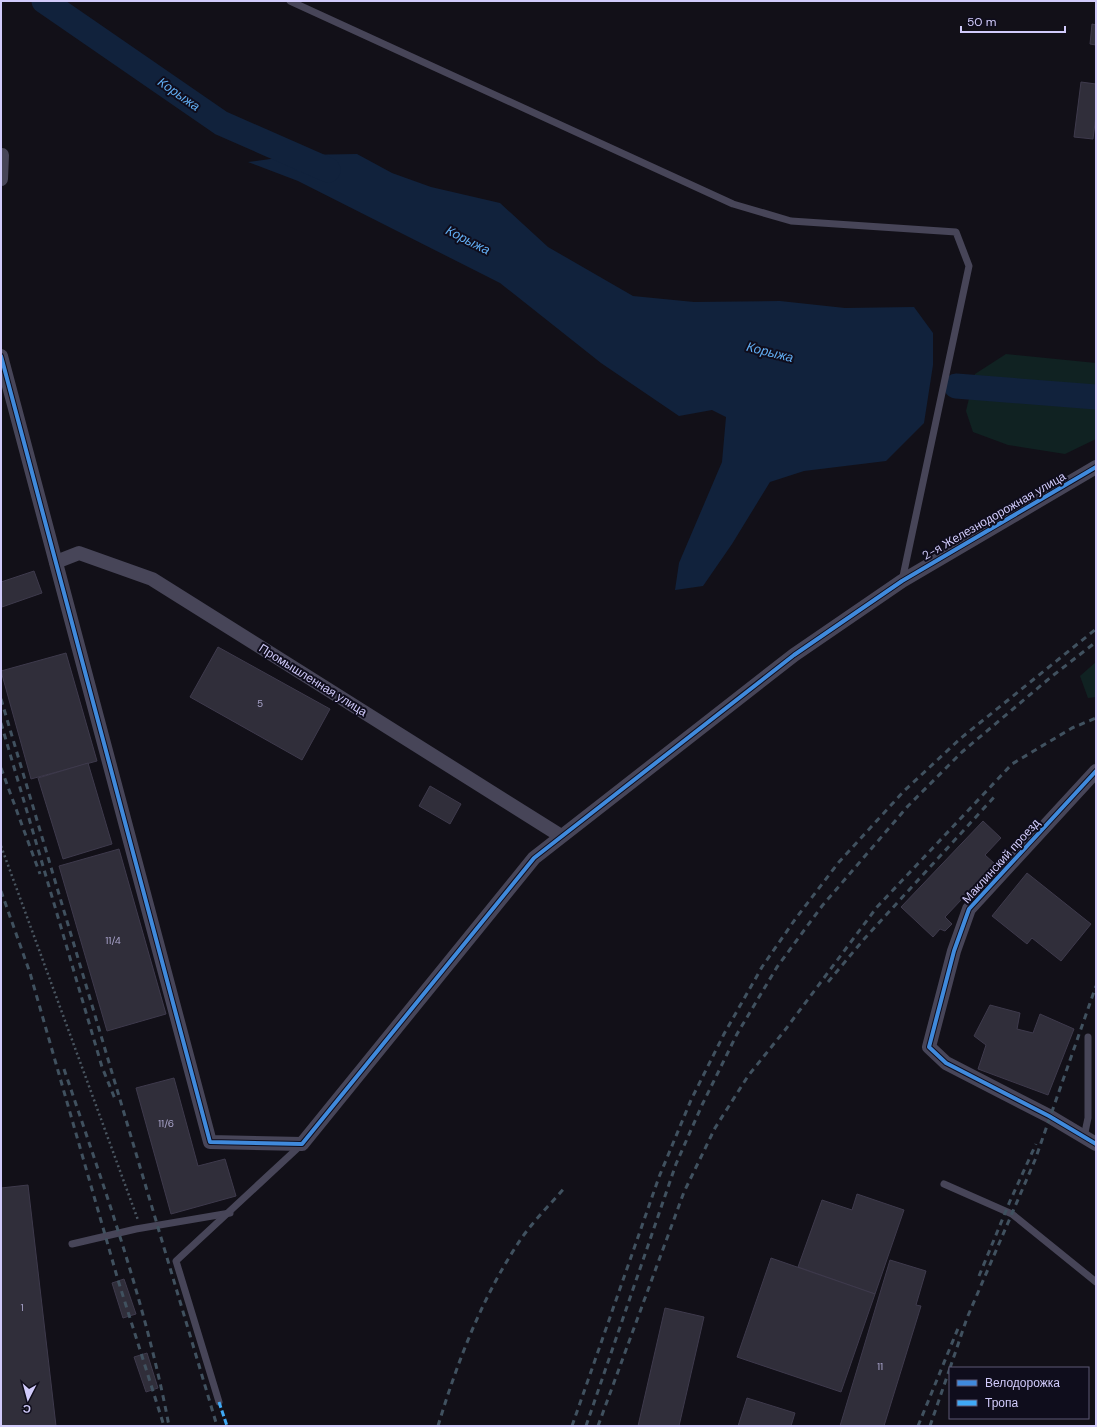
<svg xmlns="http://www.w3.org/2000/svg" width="1097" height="1427" viewBox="0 0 1097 1427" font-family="'DM Sans',sans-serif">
	<rect width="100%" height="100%" fill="#121018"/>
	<g fill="#102222">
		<path d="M1006 354 1096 363V439L1065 454 1008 445 973 432 966 411 975 374Z"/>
		<path d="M1096 662V697L1088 698 1080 676Z"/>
	</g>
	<path fill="#11223c" d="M357 154 392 173 431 187 500 203 548 247 633 296 694 302 780 301 845 308 914 307 933 333V365L924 423 886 461 804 471 770 482 732 544 703 586 675 590 679 563 722 462 726 417 712 410 679 416 601 363 500 283 298 181 248 162 300 155Z"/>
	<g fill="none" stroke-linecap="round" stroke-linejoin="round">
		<g stroke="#11223c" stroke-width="25">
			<path d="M44 1 221 123 328 170"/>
			<path d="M956 386 1096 397"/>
		</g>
	</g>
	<g fill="#302e3a" stroke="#3e3a4c">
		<path d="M1092 24 1096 25V45L1090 44Z"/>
		<path d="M1081 82 1096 84V115L1093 139 1074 137Z"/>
		<path d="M34 571 42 593 2 607 1 582Z"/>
		<path d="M218 647 330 709 302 760 190 697Z"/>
		<path d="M66 653 97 761 31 779 1 671Z"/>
		<path d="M88 763 112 844 63 859 38 778Z"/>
		<path d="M430 786 461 804 450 824 419 806Z"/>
		<path d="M983 821 1001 838 985 855 995 864 945 917 952 924 945 931 940 929 933 937 901 907Z"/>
		<path d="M119 849 166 1014 107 1031 59 866Z"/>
		<path d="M1027 873 1091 924 1061 961 1032 938 1027 944 992 916Z"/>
		<path d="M990 1005 1020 1013 1017 1029 1033 1033 1040 1014 1074 1029 1048 1095 978 1069 986 1045 974 1036Z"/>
		<path d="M174 1078 198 1166 225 1159 236 1196 171 1214 136 1088Z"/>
		<path d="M28 1185 56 1426H1V1188Z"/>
		<path d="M857 1194 904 1210 875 1294 798 1267 822 1200 852 1210Z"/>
		<path d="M771 1258 875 1294 841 1392 737 1357Z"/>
		<path d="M890 1260 926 1271 916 1305 921 1306 884 1426H840Z"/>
		<path d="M124 1279 136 1314 123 1318 112 1283Z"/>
		<path d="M665 1308 704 1317 679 1426H638Z"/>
		<path d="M147 1353 158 1388 146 1392 134 1357Z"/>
		<path d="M747 1398 795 1413 791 1426H738Z"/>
	</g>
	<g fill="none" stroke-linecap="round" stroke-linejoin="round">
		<path stroke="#4a5661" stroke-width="2.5" stroke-dasharray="2 3" stroke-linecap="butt" d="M1 846 138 1220"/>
		<g stroke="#474558" stroke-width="7">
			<path d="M290 1 733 204 791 221 956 232 969 266 902 581"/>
			<path d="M1084 1137 1088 1118V1037"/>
			<path d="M944 1184 1012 1214 1096 1282"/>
			<path d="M72 1244 136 1229 230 1213"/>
			<path d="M219 1402 176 1261 301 1145"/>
		</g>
		<g stroke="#474558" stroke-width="14">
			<path d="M1 179 2 155"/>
			<path d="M1 356 210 1142 302 1144 534 858 794 655 902 581 1096 467"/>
			<path d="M56 562 79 553 152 579 561 836"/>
			<path d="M1096 771 969 909 954 951 929 1047 946 1063 1049 1116 1096 1144"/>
		</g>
		<g stroke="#40515f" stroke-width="3" stroke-dasharray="6 5" stroke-linecap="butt">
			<path d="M1 699 217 1426"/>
			<path d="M1 723 102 1067 115 1099"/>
			<path d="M1 768 40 874"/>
			<path d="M1 891 30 973 118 1280 164 1426"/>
			<path d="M828 982 865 938 996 795"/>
			<path d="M64 1069C104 1187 146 1304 169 1426"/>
			<path d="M979 1276 1010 1201 1036 1144"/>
			<path d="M950 1368 967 1318 1035 1160 1096 986"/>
			<path d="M438 1426C457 1363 481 1300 517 1245 530 1224 550 1205 566 1186"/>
			<path d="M572 1426 659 1177 691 1100 724 1034 762 967 796 918 839 862 904 791 961 738 1096 629"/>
			<path d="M586 1426 676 1164 702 1105 737 1034 777 967 822 906 908 806 962 752 1051 677 1096 642"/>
			<path d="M598 1426 684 1192 715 1128 748 1076 785 1030 877 907 1012 764 1072 728 1096 718"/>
			<path d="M918 1426 959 1326"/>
			<path d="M930 1426 950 1368"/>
		</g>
		<path stroke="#3fa9f5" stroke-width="3" stroke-dasharray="6 3" stroke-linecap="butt" d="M219 1402 227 1426"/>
		<g stroke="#0f0d1c" stroke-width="6">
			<g id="cycleway">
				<path d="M1 356 210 1142 302 1144 534 858 794 655 902 581 1096 467"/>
				<path d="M1096 771 969 909 954 951 929 1047 946 1063 1049 1116 1096 1144"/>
			</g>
		</g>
		<use href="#cycleway" stroke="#408adc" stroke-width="4"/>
	</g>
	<g text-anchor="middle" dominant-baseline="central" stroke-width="4" stroke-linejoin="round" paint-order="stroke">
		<g font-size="10" fill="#a9a4cb">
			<text x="260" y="703">5</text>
			<text x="113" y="940">11/4</text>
			<text x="166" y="1123">11/6</text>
			<text x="22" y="1307">1</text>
			<text x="880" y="1366">11</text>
		</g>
		<g font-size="12" fill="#d1cbfb" stroke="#0f0d1c">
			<text transform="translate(994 516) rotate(-30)">2-я Железнодорожная улица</text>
			<text transform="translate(313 680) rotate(32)">Промышленная улица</text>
			<text transform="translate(1001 861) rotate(-48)">Маклинский проезд</text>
		</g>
		<g font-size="13" font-style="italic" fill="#62aef3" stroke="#0f0d1c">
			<text transform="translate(179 94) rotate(35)">Корыжа</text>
			<text transform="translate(468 240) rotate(27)">Корыжа</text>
			<text transform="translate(770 352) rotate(14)">Корыжа</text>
		</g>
	</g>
	<rect width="1097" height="1427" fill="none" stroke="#d1cbfb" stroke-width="4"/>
	<rect x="949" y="1367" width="140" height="52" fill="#0f0d1c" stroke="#5d5975"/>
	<rect x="957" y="1380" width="20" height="6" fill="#408adc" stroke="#5d5975"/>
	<text x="985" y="1387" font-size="12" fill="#d1cbfb">Велодорожка</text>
	<rect x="957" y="1400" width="20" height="6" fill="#3fa9f5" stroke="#5d5975"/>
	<text x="985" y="1407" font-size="12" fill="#d1cbfb">Тропа</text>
	<g transform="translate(28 1399) rotate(186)" stroke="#0f0d1c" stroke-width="3" paint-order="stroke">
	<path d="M0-3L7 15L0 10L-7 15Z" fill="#d1cbfb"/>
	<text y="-6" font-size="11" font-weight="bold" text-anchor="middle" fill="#d1cbfb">С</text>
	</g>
	<path d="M961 26v6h104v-6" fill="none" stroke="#d1cbfb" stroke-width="2"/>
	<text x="967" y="26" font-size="12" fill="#d1cbfb" stroke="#0f0d1c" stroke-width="3" paint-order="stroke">50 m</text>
</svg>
